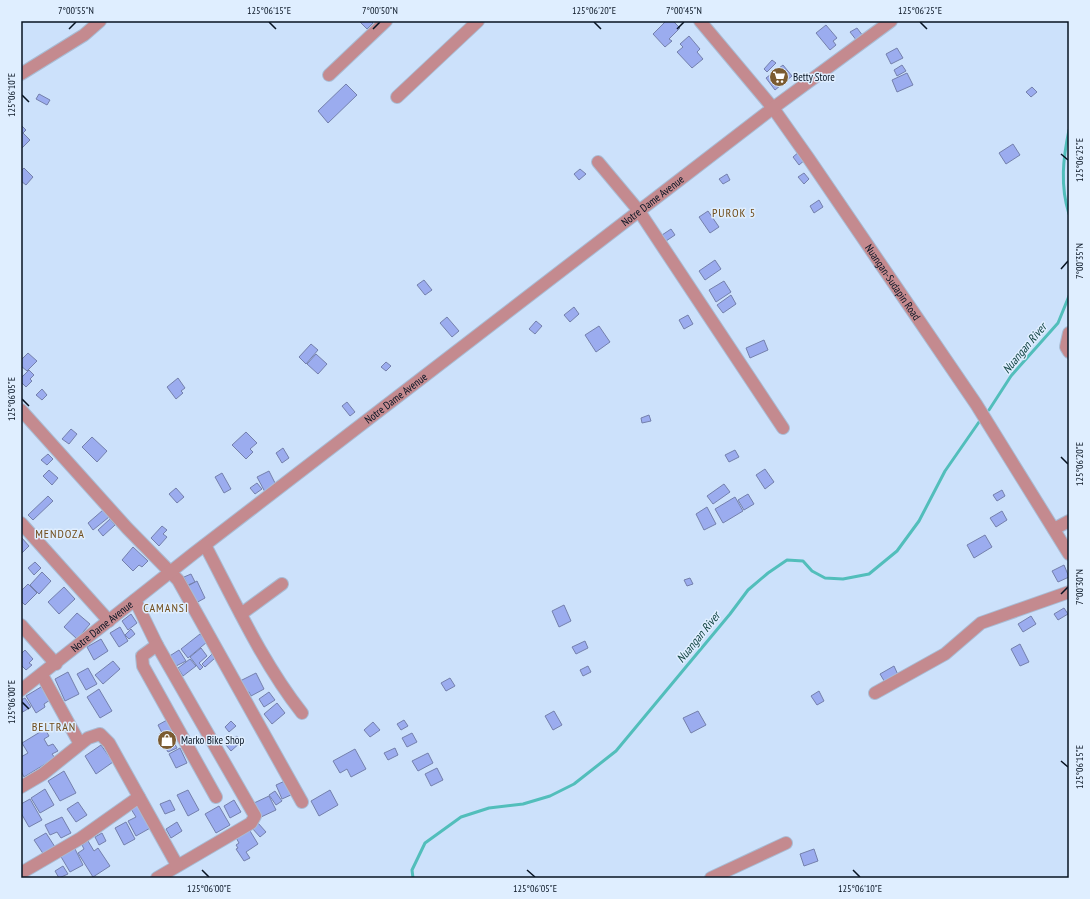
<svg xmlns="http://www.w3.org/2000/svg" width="1090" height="899" viewBox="0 0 1090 899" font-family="'PT Sans Narrow',sans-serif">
	<rect width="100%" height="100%" fill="#cce1fb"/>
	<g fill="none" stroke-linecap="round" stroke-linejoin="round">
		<g stroke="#52bebb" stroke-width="3">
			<path d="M1069 130C1063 158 1060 186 1069 214"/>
			<path d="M989 410 1011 376 1058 323 1069 296"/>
			<path d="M413 878 412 870 425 843 461 817 489 808 523 804 550 796 574 784 616 751 730 614 748 590 768 573 787 560 803 561 812 571 825 578 843 579 869 574 897 551 919 521 945 471 979 422"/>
		</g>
	</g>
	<g fill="#9bacef" stroke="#7480ac">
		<path d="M371 21 373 23 367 29 360 22Z"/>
		<path d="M666 21H673L680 28 669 39 672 41 665 47 653 34Z"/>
		<path d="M826 25 837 38 833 41 836 45 830 50 816 33Z"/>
		<path d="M857 28 863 36 857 41 850 32Z"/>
		<path d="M689 36 700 49 697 52 703 59 692 68 677 52 683 47 680 44Z"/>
		<path d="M897 48 903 58 891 64 886 54Z"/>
		<path d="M772 60 776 63 767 72 764 69Z"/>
		<path d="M783 65 792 76 775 90 766 78Z"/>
		<path d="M902 65 906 71 897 76 894 70Z"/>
		<path d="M907 73 913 85 897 92 892 80Z"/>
		<path d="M346 84 357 95 328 123 318 111Z"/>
		<path d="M1032 87 1037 92 1031 97 1026 92Z"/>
		<path d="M39 94 50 100 47 105 36 99Z"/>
		<path d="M21 125 26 130 23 133 30 140 21 149Z"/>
		<path d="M1013 144 1020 155 1006 164 999 153Z"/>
		<path d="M800 151 806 159 799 165 793 157Z"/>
		<path d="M24 168 33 177 26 185 21 181V171Z"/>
		<path d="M580 169 586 174 579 180 574 174Z"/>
		<path d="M804 173 809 179 804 184 798 177Z"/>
		<path d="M727 174 730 180 723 184 719 179Z"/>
		<path d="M819 200 823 207 814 213 810 206Z"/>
		<path d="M708 211 719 227 710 233 699 217Z"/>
		<path d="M671 229 675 235 666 241 662 235Z"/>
		<path d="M715 260 721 269 705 280 699 271Z"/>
		<path d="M424 280 432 290 425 295 417 285Z"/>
		<path d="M724 281 731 292 716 302 709 290Z"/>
		<path d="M731 295 736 304 723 313 717 305Z"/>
		<path d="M574 307 579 314 570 322 564 315Z"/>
		<path d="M688 315 693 324 684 329 679 320Z"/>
		<path d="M447 317 459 331 452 337 440 323Z"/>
		<path d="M536 321 542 326 535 334 529 329Z"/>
		<path d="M599 326 610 342 596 352 585 335Z"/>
		<path d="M764 340 768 350 750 358 746 348Z"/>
		<path d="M311 344 318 350 306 364 299 357Z"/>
		<path d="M28 353 37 361 27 371 21 366V360Z"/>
		<path d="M316 354 327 364 318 374 307 364Z"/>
		<path d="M386 362 391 366 386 371 381 367Z"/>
		<path d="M29 370 34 375 30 379 32 381 26 387 21 382V378Z"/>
		<path d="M178 378 185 388 181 391 183 393 176 399 167 387Z"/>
		<path d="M42 389 47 395 42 400 36 395Z"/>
		<path d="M347 402 355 412 350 416 342 406Z"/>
		<path d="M649 415 651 421 642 423 641 418Z"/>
		<path d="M71 429 77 434 69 444 62 439Z"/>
		<path d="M246 432 257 443 250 449 253 452 246 459 232 445Z"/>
		<path d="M92 437 107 451 97 462 82 447Z"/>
		<path d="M283 448 289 458 282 463 276 453Z"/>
		<path d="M735 450 739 457 729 462 725 455Z"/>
		<path d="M48 454 53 459 47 465 41 460Z"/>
		<path d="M765 469 774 482 765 489 756 475Z"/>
		<path d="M49 470 58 478 52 485 43 476Z"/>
		<path d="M269 471 276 485 265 492 257 477Z"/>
		<path d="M222 473 231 489 224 493 215 477Z"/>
		<path d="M257 483 262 489 255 494 250 488Z"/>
		<path d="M724 484 730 492 713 504 707 496Z"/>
		<path d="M176 488 184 497 177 503 169 494Z"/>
		<path d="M1002 490 1005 496 997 501 993 495Z"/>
		<path d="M748 494 754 504 744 510 738 500Z"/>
		<path d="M48 496 53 501 33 520 28 515Z"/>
		<path d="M735 497 743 511 723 523 715 509Z"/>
		<path d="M707 507 716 524 704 530 696 514Z"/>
		<path d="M103 510 109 517 93 530 88 523Z"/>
		<path d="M1002 511 1007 520 996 527 990 518Z"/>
		<path d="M110 519 115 525 103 536 98 530Z"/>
		<path d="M162 526 167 530 163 534 167 537 159 546 151 538Z"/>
		<path d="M985 535 992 547 974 558 967 545Z"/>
		<path d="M21 537 29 546 21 554Z"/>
		<path d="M133 547 148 561 142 567 139 565 133 571 122 560Z"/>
		<path d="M35 562 41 568 34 575 28 568Z"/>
		<path d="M1064 565 1069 577 1058 582 1052 571Z"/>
		<path d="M42 572 51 581 39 594 30 585Z"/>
		<path d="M191 574 195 582 188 585 184 577Z"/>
		<path d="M690 578 693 584 687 586 684 580Z"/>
		<path d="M197 581 205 598 194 604 186 587Z"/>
		<path d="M28 584 37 593 25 605 21 601V591Z"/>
		<path d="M64 587 75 599 59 614 48 602Z"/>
		<path d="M564 605 571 621 559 627 552 611Z"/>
		<path d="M1064 608 1068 614 1058 620 1054 614Z"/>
		<path d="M77 613 90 624 77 639 64 627Z"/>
		<path d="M131 614 137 623 128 630 122 621Z"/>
		<path d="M1031 616 1036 624 1023 632 1018 624Z"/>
		<path d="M120 627 128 641 119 647 110 633Z"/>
		<path d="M131 629 135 634 129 639 125 635Z"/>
		<path d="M200 634 207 642 188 658 181 649Z"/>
		<path d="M101 639 108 651 94 660 87 647Z"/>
		<path d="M585 641 588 648 576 654 572 647Z"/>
		<path d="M1020 644 1029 662 1020 666 1011 649Z"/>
		<path d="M201 648 207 656 199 663 203 667 200 670 190 657Z"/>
		<path d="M25 650 33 659 29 663 32 665 26 670 21 665V654Z"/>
		<path d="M179 650 186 661 174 667 168 657Z"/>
		<path d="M212 654 215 658 205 667 202 664Z"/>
		<path d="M190 659 196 666 183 676 178 668Z"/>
		<path d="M113 661 120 669 103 684 95 675Z"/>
		<path d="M588 666 591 672 583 676 580 670Z"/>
		<path d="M894 666 899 677 886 684 880 674Z"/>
		<path d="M88 668 97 684 86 690 77 674Z"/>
		<path d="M68 672 79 694 65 701 55 679Z"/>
		<path d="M256 673 264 689 251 696 249 692 244 694 238 682Z"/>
		<path d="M450 678 455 686 446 691 441 683Z"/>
		<path d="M41 687 50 700 44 704 45 707 36 713 26 696Z"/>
		<path d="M99 689 112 711 100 718 87 697Z"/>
		<path d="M819 691 824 701 817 705 811 696Z"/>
		<path d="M269 692 275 700 264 707 259 699Z"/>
		<path d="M25 698 31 707 21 713V700Z"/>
		<path d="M277 703 285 713 272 724 264 714Z"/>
		<path d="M554 711 562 725 553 730 545 716Z"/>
		<path d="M698 711 706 725 691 733 683 718Z"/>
		<path d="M167 720 172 730 163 735 158 725Z"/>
		<path d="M404 720 408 726 401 730 397 724Z"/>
		<path d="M231 721 236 726 229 732 225 727Z"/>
		<path d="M373 722 380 730 370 737 364 730Z"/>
		<path d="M45 729 49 736 44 739 48 746 53 744 58 751 52 754 55 758 24 777 21 771V757L28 753 22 743Z"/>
		<path d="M169 733 177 748 168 752 160 738Z"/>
		<path d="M412 733 417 742 407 747 402 738Z"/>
		<path d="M237 736 242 741 231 751 226 745Z"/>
		<path d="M101 745 113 762 96 774 85 756Z"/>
		<path d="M180 748 187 763 176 768 169 754Z"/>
		<path d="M395 748 398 755 388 760 384 753Z"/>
		<path d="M355 749 366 769 351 777 347 769 340 773 333 761Z"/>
		<path d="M428 753 433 763 418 771 412 761Z"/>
		<path d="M437 768 443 780 431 786 425 774Z"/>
		<path d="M64 771 76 793 60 801 48 781Z"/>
		<path d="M287 780 293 794 282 799 276 785Z"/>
		<path d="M45 789 54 805 40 813 31 798Z"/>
		<path d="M188 790 199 810 188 816 177 795Z"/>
		<path d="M330 790 338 805 319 816 311 801Z"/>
		<path d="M275 791 282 801 276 805 269 795Z"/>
		<path d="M269 796 276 810 261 817 254 803Z"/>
		<path d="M30 799 42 820 29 827 21 813V804Z"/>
		<path d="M170 800 175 810 165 814 160 804Z"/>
		<path d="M234 800 241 812 230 818 224 806Z"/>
		<path d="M78 802 87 815 76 822 67 809Z"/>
		<path d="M140 804 152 827 136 836 128 821 136 817 131 809Z"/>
		<path d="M219 806 230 825 216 833 205 814Z"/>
		<path d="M62 817 71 833 61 838 57 832 50 835 45 825Z"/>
		<path d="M126 822 135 839 124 845 115 828Z"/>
		<path d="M177 822 182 831 171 838 166 829Z"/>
		<path d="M258 823 266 832 260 837 252 828Z"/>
		<path d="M247 826 258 844 246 852 250 858 244 861 236 849 238 848 236 845 239 843 234 834Z"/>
		<path d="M46 833 55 847 44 855 34 840Z"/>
		<path d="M102 833 106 841 99 845 95 837Z"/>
		<path d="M88 841 94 851 98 848 110 866 93 877 78 853 84 849 82 845Z"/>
		<path d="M74 847 83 865 70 872 60 855Z"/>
		<path d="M814 849 818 861 804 866 800 854Z"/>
		<path d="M63 866 68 874 59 878 55 871Z"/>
	</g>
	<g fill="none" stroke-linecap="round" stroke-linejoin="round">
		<g stroke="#a9bcd4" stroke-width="14">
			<g id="minor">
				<path id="s1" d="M700 21 773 108 809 159 976 404 1069 554"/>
				<path d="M21 74 84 35 100 21"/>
				<path d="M329 75 386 21"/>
				<path d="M397 97 478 21"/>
				<path d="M598 162 639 211 783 428"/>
				<path d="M1069 333 1066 347 1069 352"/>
				<path d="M21 410 127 528 178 580 302 802"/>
				<path d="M21 523 109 621"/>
				<path d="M1054 529 1069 521"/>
				<path d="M205 545C235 602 262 662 302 713"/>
				<path d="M135 600 157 645 255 816 251 823 157 878"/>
				<path d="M241 614 282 584"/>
				<path d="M21 625 56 664"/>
				<path d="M157 645 142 656 143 666 216 797"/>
				<path d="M42 675 80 744"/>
				<path id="s2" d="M21 690 193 554 773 108 891 21"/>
				<path d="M875 693 945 654 981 623 1069 592"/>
				<path d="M21 787 43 774 88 738 100 734 109 743 177 865"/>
				<path d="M21 873 81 838 139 797"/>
				<path d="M711 878 786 843"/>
			</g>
		</g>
		<use href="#minor" stroke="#c48a8f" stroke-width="12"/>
	</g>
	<path fill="none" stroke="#071322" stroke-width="1.5" d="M269 22 276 29M594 22 601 29M920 22 927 29M69 29 76 22M373 29 380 22M677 29 684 22M22 95 29 102M1061 154 1068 160M1061 269 1068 261M22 399 29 406M1061 457 1068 464M1061 594 1068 587M22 702 29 709M1061 761 1068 767M202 870 209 877M527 870 535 877M853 870 860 877"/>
	<defs>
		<g id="supermarket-disc" transform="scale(1)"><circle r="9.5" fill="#7b5b31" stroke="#dfeeff"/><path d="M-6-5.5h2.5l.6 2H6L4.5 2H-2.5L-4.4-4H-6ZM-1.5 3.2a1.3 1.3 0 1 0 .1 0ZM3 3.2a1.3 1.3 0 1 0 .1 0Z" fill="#fff"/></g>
		<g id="shop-disc" transform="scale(1)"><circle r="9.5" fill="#7b5b31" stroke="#dfeeff"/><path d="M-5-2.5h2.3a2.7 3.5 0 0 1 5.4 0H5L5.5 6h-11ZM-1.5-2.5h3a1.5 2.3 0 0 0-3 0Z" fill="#fff"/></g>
	</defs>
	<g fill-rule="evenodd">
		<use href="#supermarket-disc" x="779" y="77"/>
		<use href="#shop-disc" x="167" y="740"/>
	</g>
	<g text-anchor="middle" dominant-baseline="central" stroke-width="3" stroke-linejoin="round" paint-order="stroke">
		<g font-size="11" fill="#071322" stroke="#dfeeff" text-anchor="start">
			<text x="793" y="77">Betty Store</text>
			<text x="181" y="740">Marko Bike Shop</text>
		</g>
		<g font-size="11" fill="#071322" stroke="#dfeeff">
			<text stroke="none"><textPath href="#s2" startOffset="799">Notre Dame Avenue</textPath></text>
			<text stroke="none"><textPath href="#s1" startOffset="325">Nuangan-Sudapin Road</textPath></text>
			<text stroke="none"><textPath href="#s2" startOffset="475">Notre Dame Avenue</textPath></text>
			<text stroke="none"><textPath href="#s2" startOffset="103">Notre Dame Avenue</textPath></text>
		</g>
		<g font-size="12" letter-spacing="1" fill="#704d1b" stroke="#dfeeff">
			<text x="734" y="212">PUROK 5</text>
			<text x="60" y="533">MENDOZA</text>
			<text x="166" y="607">CAMANSI</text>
			<text x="54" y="726">BELTRAN</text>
		</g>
		<g font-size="12" font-style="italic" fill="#124442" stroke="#dfeeff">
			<text transform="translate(1024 348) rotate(-50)">Nuangan River</text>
			<text transform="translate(698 637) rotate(-51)">Nuangan River</text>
		</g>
	</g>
	<rect width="1090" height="899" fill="none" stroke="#dfeeff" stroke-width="44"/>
	<rect x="22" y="22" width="1046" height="855" fill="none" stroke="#071322" stroke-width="1.5"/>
	<g font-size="10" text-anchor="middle" fill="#071322">
		<text x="76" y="14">7°00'55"N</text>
		<text x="269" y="14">125°06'15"E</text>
		<text x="380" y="14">7°00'50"N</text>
		<text x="594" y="14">125°06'20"E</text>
		<text x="684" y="14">7°00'45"N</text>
		<text x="920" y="14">125°06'25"E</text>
		<text transform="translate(11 95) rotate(-90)" y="4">125°06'10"E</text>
		<text transform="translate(1079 160) rotate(-90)" y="4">125°06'25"E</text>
		<text transform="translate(1079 261) rotate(-90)" y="4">7°00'35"N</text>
		<text transform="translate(11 399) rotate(-90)" y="4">125°06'05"E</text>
		<text transform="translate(1079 464) rotate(-90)" y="4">125°06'20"E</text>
		<text transform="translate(1079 587) rotate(-90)" y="4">7°00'30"N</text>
		<text transform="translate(11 702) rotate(-90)" y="4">125°06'00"E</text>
		<text transform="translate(1079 767) rotate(-90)" y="4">125°06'15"E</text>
		<text x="209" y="892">125°06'00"E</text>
		<text x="535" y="892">125°06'05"E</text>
		<text x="860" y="892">125°06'10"E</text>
	</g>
</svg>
